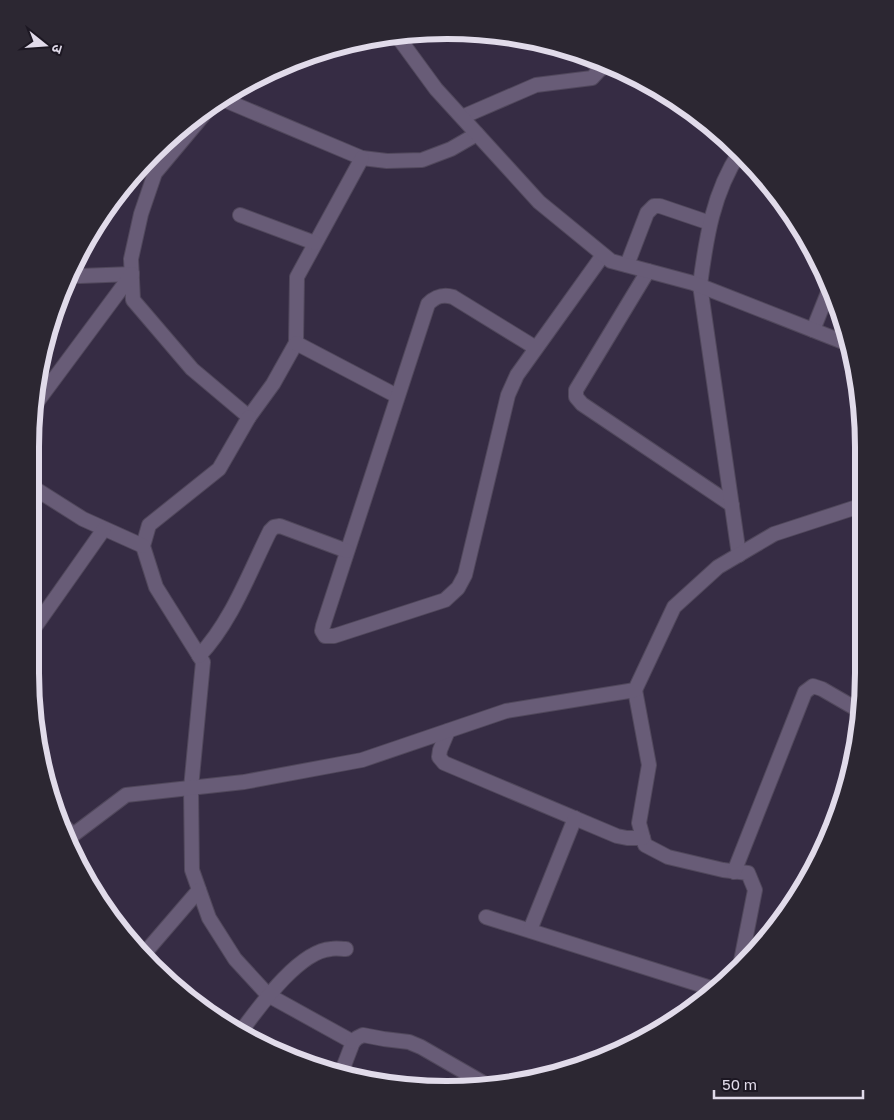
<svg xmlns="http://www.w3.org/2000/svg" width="894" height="1120" viewBox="0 0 894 1120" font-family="'Golos Text','Noto Sans Devanagari',sans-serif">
	<rect width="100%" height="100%" fill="#362c44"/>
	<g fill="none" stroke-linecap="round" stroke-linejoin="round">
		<g stroke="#51485c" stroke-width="16">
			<g id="minor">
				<path d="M586 56 601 69"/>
				<path d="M629 72 707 122"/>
				<path d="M222 99 362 158 387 161 422 160 451 149 477 134"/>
				<path d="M206 112 155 173 141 214 131 259 133 300 192 369 249 417 273 384 296 343 297 277 362 158"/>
				<path d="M462 117 536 85 592 78 606 63"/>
				<path d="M240 215 315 243"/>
				<path d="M627 265 647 213 654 206H660L710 223"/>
				<path d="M648 271 576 390V397L582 404 732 505"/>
				<path d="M70 273 80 276 132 274"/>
				<path d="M813 330 829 290"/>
				<path d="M296 343 397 396"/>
				<path d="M536 348 453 297C443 294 436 296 428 304L323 626 322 631 325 636H334L445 600 458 588 465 575 508 395 517 375 603 255"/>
				<path d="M34 406 132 274"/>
				<path d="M249 417 219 469 149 525 143 546 156 587 203 662 191 788 192 870 209 918 235 959 268 995 353 1042 340 1076"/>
				<path d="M31 484 34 488 83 519 143 546"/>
				<path d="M739 555 700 285C706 239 713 192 740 152"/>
				<path d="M30 634 104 529"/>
				<path d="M199 656C232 621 249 573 270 531L274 527 280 526 347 551"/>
				<path d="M635 690 649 765 639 823 645 845 668 857 723 870 748 873 755 890 740 966"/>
				<path d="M448 731 440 750 439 757 444 763 617 836 627 838H643"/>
				<path d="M62 824 73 835 126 795 244 782 362 760 506 711 635 690 674 607 718 567 774 534 863 505"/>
				<path d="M734 872 805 692 813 686 822 689 860 711"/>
				<path d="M486 917 717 990"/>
				<path d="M530 930 575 818"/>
				<path d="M143 955 199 890"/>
				<path d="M239 1034C257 1010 298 951 331 949 336 948 341 949 346 949"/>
				<path d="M353 1042 357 1038 363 1035 384 1039 409 1042 421 1047 487 1085"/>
			</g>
		</g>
		<g stroke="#51485c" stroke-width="16">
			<path id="tertiary" d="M395 33 436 89 539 202 611 261 693 283 851 345"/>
		</g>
		<use href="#minor" stroke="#685c77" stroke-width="14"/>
		<use href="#tertiary" stroke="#685c77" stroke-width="14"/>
	</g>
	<path d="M0 0H894V1120H0ZM447 39H447A408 408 0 0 1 855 447V673A408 408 0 0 1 447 1081H447A408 408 0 0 1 39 673V447A408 408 0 0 1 447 39Z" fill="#2c2732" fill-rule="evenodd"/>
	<path fill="none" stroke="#e1dbea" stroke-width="6" d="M447 39H447A408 408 0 0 1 855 447V673A408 408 0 0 1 447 1081H447A408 408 0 0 1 39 673V447A408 408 0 0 1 447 39Z"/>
	<g transform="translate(45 45) rotate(107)" stroke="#1c1722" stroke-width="4" paint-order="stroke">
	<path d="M0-4L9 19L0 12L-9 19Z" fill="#e1dbea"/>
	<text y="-8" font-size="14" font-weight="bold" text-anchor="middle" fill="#e1dbea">उ</text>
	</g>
	<path d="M714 1090v8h149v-8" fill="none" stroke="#e1dbea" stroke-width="2.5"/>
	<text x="722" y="1090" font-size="15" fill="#e1dbea" stroke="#1c1722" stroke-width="4" paint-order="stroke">50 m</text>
</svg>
